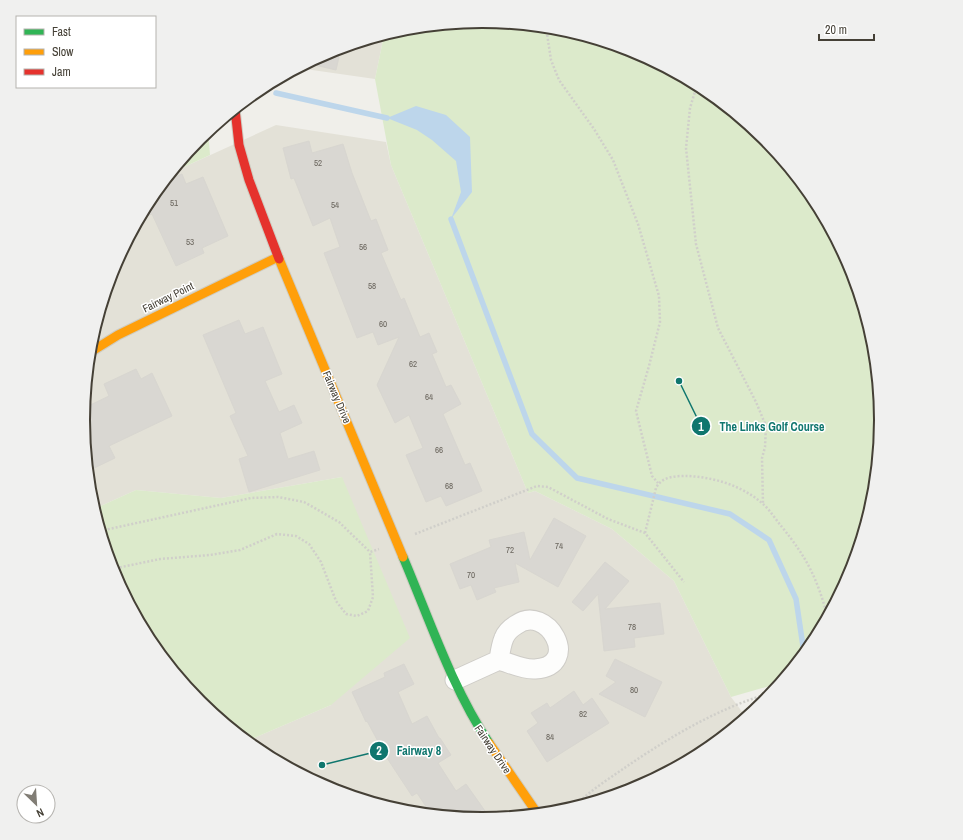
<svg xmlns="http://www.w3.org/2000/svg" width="963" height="840" viewBox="0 0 963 840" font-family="'Archivo Narrow',sans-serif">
	<rect width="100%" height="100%" fill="#f0efea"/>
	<g fill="#e3e1d7">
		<path d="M384 35 375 79 298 68 329 51Z"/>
		<path d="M276 125 386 142 391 165 528 493 535 491 612 529 674 581 731 697 746 717 703 752 634 789 559 811 481 819 403 811 329 789 260 752 247 741 331 705 342 477 221 498 136 490 94 509 90 498 83 420 90 342 113 267 150 198 171 173Z"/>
	</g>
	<g fill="#dceacb">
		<path d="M482 21 560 29 634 51 703 88 764 138 813 199 850 268 873 342 880 420 873 498 850 573 813 642 780 683 731 697 674 581 612 529 535 491 528 493 391 165 375 79 384 35 404 29Z"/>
		<path d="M208 131 210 155 171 173 200 138Z"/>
		<path d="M342 477 410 638 331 705 247 741 199 702 150 641 113 572 94 509 136 490 221 498Z"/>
	</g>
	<path fill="#bdd6eb" d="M416 106 446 115 470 137 472 192 451 219 461 192 456 161 432 140 417 130 387 118Z"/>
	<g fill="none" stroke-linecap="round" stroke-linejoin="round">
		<g stroke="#bdd6eb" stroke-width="5.5">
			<path d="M276 93 387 118"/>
			<path d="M451 219 532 434 577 478 730 514 769 540 796 599 804 653"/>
		</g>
	</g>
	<g fill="#d9d7d2" stroke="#d8d6d0">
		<path d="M341 48 336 70 306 63 329 51Z"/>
		<path d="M309 141 312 153 343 144 352 173 371 221 376 219 388 250 381 253 401 300 404 298 420 337 429 333 437 352 432 354 446 387 451 385 461 404 443 414 465 465 470 463 482 491 446 506 441 496 426 502 406 455 423 448 409 415 395 423 377 385 399 337 378 345 373 332 357 338 324 253 340 247 330 218 313 226 294 178 291 179 283 148Z"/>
		<path d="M182 174 186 184 203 177 228 236 202 248 204 253 176 266 152 214 139 219 150 198 163 182Z"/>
		<path d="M239 320 245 334 263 327 282 374 265 381 279 412 294 405 302 423 280 433 288 459 314 451 320 470 249 492 239 459 248 456 230 416 236 413 203 335Z"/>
		<path d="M136 369 141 379 152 373 172 416 109 446 115 458 88 471 82 420 84 408 109 396 104 384Z"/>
		<path d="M554 518 586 536 558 587 515 563 519 582 494 588 496 592 477 600 471 585 460 589 450 564 491 547 489 540 524 532 530 560Z"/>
		<path d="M605 562 629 581 605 609 660 603 664 634 634 638 635 647 604 651 598 594 583 611 572 602Z"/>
		<path d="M615 659 662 682 645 717 599 694 616 682 606 676Z"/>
		<path d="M404 664 414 684 398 692 412 724 427 716 439 738H440L451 755 438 763 456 791 466 784 490 818 481 819 431 814 417 793 412 796 387 758 367 721 366 722 352 692 385 677 384 673Z"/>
		<path d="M574 691 583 705 592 698 609 723 547 762 527 731 538 723 531 713 547 703 550 708Z"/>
	</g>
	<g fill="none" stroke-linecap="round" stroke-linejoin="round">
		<g stroke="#ceccc7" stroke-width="21">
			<path id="street" d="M455 680 499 660C510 663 523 670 535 669 583 666 547 602 516 625 511 628 506 633 504 638 501 645 500 653 499 660"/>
		</g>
		<g stroke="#ceccc1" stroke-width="11">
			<path id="fast" d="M403 557C429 618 452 688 489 743"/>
		</g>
		<g stroke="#ceccc1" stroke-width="11">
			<g id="slow">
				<path d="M279 259 403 557"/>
				<path d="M89 353 118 335 278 257"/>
				<path d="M489 743 537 813"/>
			</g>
		</g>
		<g stroke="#ceccc1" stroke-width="11">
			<path id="jam" d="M235 109 239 145 249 180 279 259"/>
		</g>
		<g stroke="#d0cfca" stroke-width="2.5" stroke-dasharray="2 2" stroke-linecap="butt">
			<path d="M546 27 551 60 559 80 594 129 613 160 638 224 659 296 660 322 649 366 636 411 652 476 658 483"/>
			<path d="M697 85 690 108 686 148 696 244 718 328 756 402 766 426 765 447 762 458 763 504"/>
			<path d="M100 531 251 498 278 497 304 502 339 522 370 552 379 549"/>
			<path d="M645 533 656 488C662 476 676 476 687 476 714 477 743 486 763 504 770 510 776 520 782 527 807 558 817 578 827 615"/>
			<path d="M415 534 537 486 548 487 608 519 645 533 684 582"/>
			<path d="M112 569 160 559 210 555 240 550 277 534 296 536 309 544 321 562 336 601 346 614 357 616 368 611 373 597 370 552"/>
			<path d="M574 807C587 793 604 782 620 771 665 740 717 708 771 693"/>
		</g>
		<use href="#street" stroke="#fdfdfc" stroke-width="19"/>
		<use href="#fast" stroke="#30b455" stroke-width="9"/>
		<use href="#slow" stroke="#ff9f0a" stroke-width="9"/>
		<use href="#jam" stroke="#e5322d" stroke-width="9"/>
	</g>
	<g text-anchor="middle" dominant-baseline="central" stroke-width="3" stroke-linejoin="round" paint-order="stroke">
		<g font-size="9" fill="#6b665e">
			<text x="318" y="163">52</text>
			<text x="174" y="203">51</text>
			<text x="335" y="205">54</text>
			<text x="190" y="242">53</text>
			<text x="363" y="247">56</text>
			<text x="372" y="286">58</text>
			<text x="383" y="324">60</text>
			<text x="413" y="364">62</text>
			<text x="429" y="397">64</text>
			<text x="439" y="450">66</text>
			<text x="449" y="486">68</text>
			<text x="559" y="546">74</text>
			<text x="510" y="550">72</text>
			<text x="471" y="575">70</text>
			<text x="632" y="627">78</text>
			<text x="634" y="690">80</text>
			<text x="583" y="714">82</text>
			<text x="550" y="737">84</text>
		</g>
		<g font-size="11" fill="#454036" stroke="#fff">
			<text transform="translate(168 297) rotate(-26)">Fairway Point</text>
			<text transform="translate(337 397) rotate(67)">Fairway Drive</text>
			<text transform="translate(493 749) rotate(56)">Fairway Drive</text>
		</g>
	</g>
	<path d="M0 0H963V840H0ZM90 420a392 392 0 1 1 784 0a392 392 0 1 1-784 0Z" fill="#f0f0ef" fill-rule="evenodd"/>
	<path fill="none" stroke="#454036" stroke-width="2" d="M90 420a392 392 0 1 1 784 0a392 392 0 1 1-784 0Z"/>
	<path fill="none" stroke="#0f766e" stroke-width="1.5" d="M679 381L701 426M322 765L379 751"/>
	<g fill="#0f766e" stroke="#fff" stroke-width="1.5">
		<circle cx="679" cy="381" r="4"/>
		<circle cx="322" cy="765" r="4"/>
		<circle cx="701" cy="426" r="10"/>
		<circle cx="379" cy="751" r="10"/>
	</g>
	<g font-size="12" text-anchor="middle" font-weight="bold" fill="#fff">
		<text x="701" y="431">1</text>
		<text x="379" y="755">2</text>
	</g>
	<g font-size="12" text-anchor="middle" font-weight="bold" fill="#0f766e" stroke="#fff" stroke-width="3" stroke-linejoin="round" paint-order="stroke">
		<text x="772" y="431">The Links Golf Course</text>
		<text x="419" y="755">Fairway 8</text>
	</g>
	<rect x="16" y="16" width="140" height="72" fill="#ffffff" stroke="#b5b3af"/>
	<rect x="24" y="29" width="20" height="6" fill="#30b455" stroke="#b5b3af"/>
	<text x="52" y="36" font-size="12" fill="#454036">Fast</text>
	<rect x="24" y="49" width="20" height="6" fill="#ff9f0a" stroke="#b5b3af"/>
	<text x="52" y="56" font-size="12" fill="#454036">Slow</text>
	<rect x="24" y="69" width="20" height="6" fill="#e5322d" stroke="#b5b3af"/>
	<text x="52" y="76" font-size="12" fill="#454036">Jam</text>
	<g transform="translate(36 804) rotate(155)"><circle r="19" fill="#ffffff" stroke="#b5b3af"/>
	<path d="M0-3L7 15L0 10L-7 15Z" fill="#817d75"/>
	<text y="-6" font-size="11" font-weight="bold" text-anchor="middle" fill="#454036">N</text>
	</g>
	<path d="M819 34v6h55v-6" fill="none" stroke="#454036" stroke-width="2"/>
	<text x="825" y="34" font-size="12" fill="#454036" stroke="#ffffff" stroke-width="3" paint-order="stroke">20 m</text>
</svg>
